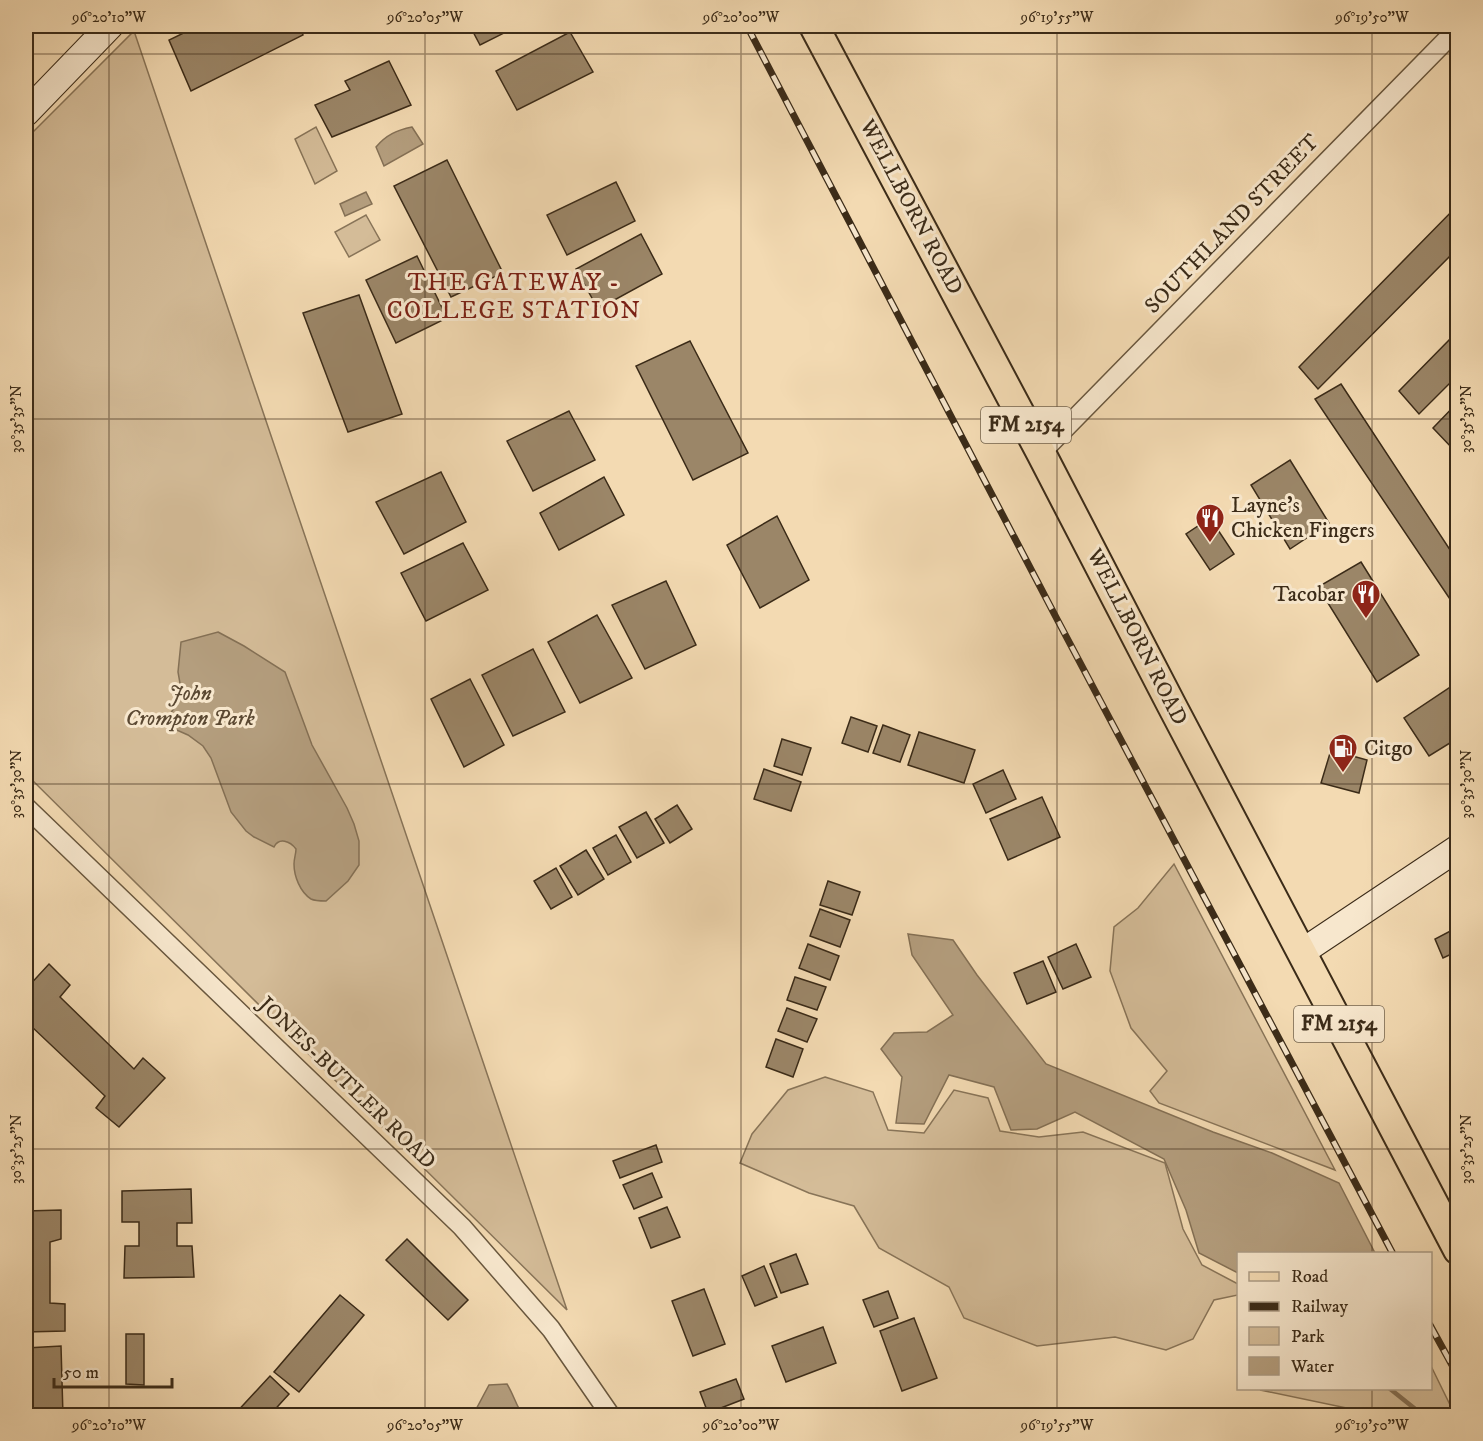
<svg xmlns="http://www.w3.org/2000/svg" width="1483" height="1441" viewBox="0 0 1483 1441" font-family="'IM FELL DW Pica',serif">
	<rect width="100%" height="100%" fill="#f3dab2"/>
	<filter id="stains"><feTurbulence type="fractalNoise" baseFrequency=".00333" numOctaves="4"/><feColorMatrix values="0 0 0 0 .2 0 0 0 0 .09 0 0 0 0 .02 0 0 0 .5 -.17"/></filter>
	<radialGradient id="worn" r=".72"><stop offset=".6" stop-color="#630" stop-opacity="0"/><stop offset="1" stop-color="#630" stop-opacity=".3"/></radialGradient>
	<g fill="#d4bc98" stroke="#887458" stroke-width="1.5">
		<path d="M134 31 567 1310 26 774V139Z"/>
		<path d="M316 127 337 171 315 184 295 139Z"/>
		<path d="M366 215 380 240 349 257 335 232Z"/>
		<path d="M1174 864 1335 1170 1159 1103 1150 1091 1167 1071 1131 1028 1110 971 1114 927 1138 908Z"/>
		<path d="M825 1077 873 1092 888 1130 924 1133 954 1090 988 1098 1000 1131 1039 1137 1083 1132 1165 1163 1183 1229 1202 1265 1238 1284V1295L1214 1300 1193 1339 1166 1350 1115 1337 1037 1346 964 1318 949 1287 879 1248 854 1206 809 1193 740 1163 752 1134 788 1090Z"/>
		<path d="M1431 1366 1455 1415H1380L1260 1390 1430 1388Z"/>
	</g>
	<g fill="#b49e7e" stroke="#847055" stroke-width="1.5">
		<path d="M412 127 423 144 384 166 376 147C386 135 397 130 412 127Z"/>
		<path d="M366 192 372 204 345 216 340 204Z"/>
		<path d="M218 632 244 646 285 672 312 745 347 808 354 824 359 841V865L348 881 326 901C321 901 315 901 311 899 300 892 294 876 294 864 294 858 296 854 296 849 290 841 279 837 274 847L254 837 246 831 231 812 211 758 203 746 188 735 172 728 169 716 174 708V700L181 689 178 672 181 642Z"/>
		<path d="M908 934 953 940 977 975 1046 1064 1213 1132 1272 1153 1339 1183 1375 1253 1238 1254V1273L1199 1253 1186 1210 1164 1159 1075 1112 1037 1129 1011 1130 994 1087 949 1075 924 1124 896 1123 902 1077 881 1049 894 1033 927 1032 953 1015 912 955Z"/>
		<path d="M507 1384C514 1395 516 1406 523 1415H473L489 1385Z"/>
	</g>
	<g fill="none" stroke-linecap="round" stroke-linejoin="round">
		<path stroke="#847055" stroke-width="4.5" d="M1389 1388 1424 1416"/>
	</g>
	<g fill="#9b8668" stroke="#3b2b18" stroke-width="1.5">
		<path d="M198 26H299L303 35 191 91 169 40Z"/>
		<path d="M470 26H518L480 45Z"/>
		<path d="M570 32 593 72 517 110 496 71Z"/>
		<path d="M389 61 411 105 332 137 315 105 350 90 345 81Z"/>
		<path d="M447 160 503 273 451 297 394 186Z"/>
		<path d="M616 182 635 221 567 255 547 215Z"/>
		<path d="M1458 205V248L1318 389 1299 367Z"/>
		<path d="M641 234 662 274 598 309 576 269Z"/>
		<path d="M417 256 447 318 396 343 366 280Z"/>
		<path d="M359 295 402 414 348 432 303 313Z"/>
		<path d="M1456 333 1458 334V375L1419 414 1399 391Z"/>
		<path d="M690 341 748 453 693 480 636 366Z"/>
		<path d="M1341 384 1458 562V607L1456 608 1315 399Z"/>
		<path d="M1458 402V442L1452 448 1433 428Z"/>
		<path d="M569 411 595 460 533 491 507 441Z"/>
		<path d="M1290 460 1329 523 1290 549 1251 485Z"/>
		<path d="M441 472 466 522 404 554 376 502Z"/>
		<path d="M604 477 624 515 559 550 540 513Z"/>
		<path d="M777 516 809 580 760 608 727 545Z"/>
		<path d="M1210 518 1234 554 1210 570 1186 534Z"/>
		<path d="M463 543 488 590 426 621 401 573Z"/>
		<path d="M1361 562 1419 655 1377 682 1318 587Z"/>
		<path d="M666 581 696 645 645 669 612 605Z"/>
		<path d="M597 615 632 678 580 703 548 642Z"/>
		<path d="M533 649 565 712 513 736 482 675Z"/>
		<path d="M470 679 504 745 464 767 431 699Z"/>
		<path d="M1458 682V738L1429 756 1404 718Z"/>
		<path d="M851 717 877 726 868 752 842 743Z"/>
		<path d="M883 725 910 735 900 762 873 753Z"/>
		<path d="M919 732 975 750 964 783 908 765Z"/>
		<path d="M782 739 811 748 802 775 774 766Z"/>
		<path d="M1331 750 1367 760 1359 793 1321 783Z"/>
		<path d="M764 769 801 782 791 811 754 799Z"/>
		<path d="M1003 770 1016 799 986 813 973 784Z"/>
		<path d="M1042 797 1060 837 1008 860 990 819Z"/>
		<path d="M677 805 692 829 670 843 655 819Z"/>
		<path d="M646 812 664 843 637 858 619 827Z"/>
		<path d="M616 835 631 862 608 875 593 848Z"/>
		<path d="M586 850 604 879 578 895 560 866Z"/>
		<path d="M556 868 572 897 551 909 534 881Z"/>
		<path d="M828 881 860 892 852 915 820 905Z"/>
		<path d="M820 909 850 920 840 947 810 936Z"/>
		<path d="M1458 927V951L1443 958 1435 939Z"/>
		<path d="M808 944 839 956 830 980 799 968Z"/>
		<path d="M1076 944 1091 977 1063 989 1048 957Z"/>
		<path d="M1043 961 1056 992 1027 1004 1014 973Z"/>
		<path d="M49 964 70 985 60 997 134 1069 143 1058 165 1078 119 1127 96 1108 105 1096 30 1025 26 1030V989Z"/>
		<path d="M795 977 826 987 817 1010 787 1000Z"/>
		<path d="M787 1008 817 1019 807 1042 778 1031Z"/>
		<path d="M776 1039 803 1049 793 1077 766 1067Z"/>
		<path d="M656 1145 662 1162 620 1178 613 1161Z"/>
		<path d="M652 1173 662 1197 634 1209 623 1185Z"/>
		<path d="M191 1189 192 1223H177V1246H192L194 1277 124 1278 125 1246H139V1222H122V1191Z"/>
		<path d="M667 1207 680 1237 651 1248 639 1218Z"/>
		<path d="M61 1210V1239L50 1242V1303L65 1304V1331L26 1332V1211Z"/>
		<path d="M407 1239 468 1300 448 1320 386 1260Z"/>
		<path d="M796 1254 808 1284 781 1293 770 1264Z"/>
		<path d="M764 1266 777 1297 755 1306 742 1276Z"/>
		<path d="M704 1289 725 1344 693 1356 672 1301Z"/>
		<path d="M888 1291 898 1318 874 1327 863 1300Z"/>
		<path d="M340 1295 364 1315 299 1392 274 1372Z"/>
		<path d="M914 1318 937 1378 902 1391 880 1331Z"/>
		<path d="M823 1327 836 1363 786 1382 772 1346Z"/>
		<path d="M126 1334H144V1385L126 1384Z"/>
		<path d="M61 1346 63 1416H26V1348Z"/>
		<path d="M270 1376 289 1394 269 1416H233Z"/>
		<path d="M736 1379 744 1399 708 1413 700 1392Z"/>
	</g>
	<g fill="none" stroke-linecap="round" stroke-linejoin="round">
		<g stroke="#69573e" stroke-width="21">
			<g id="street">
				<path d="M1041 453 1458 28"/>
				<path d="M26 807 462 1227 551 1329 611 1416"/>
			</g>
		</g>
		<g stroke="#3b2b18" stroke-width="28">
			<g id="secondary">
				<path d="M26 113 110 26"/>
				<path d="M1302 952 1458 848"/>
			</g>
		</g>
		<g stroke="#3b2b18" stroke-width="32">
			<path id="primary" d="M814 26 1041 453 1171 704 1458 1250"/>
		</g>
		<use href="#street" stroke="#f7e7cd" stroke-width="18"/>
		<use href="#secondary" stroke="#f7e7cd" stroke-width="26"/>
		<use href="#primary" stroke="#f3dab2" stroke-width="28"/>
		<g stroke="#3b2b18" stroke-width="7">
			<g id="rail">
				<path d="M747 26 1058 621 1393 1254"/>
				<path d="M1430 1325 1458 1376"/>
			</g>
		</g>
		<use href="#rail" stroke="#f7e7cd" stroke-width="4.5" stroke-dasharray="14" stroke-linecap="butt"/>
	</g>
	<path fill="none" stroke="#3b2b18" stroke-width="1.5" stroke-opacity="0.45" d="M109 26V1416M425 26V1416M741 26V1416M1057 26V1416M1372 26V1254M26 54H1458M26 419H1458M26 784H1458M26 1149H1458M1372 1388V1416"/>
	<defs>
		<g id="restaurant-pin" transform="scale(1.5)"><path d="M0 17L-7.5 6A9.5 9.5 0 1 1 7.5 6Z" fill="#8f2418" stroke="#f7e7cd"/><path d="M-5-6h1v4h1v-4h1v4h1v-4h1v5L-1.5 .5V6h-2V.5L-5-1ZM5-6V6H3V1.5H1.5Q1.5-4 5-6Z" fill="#fff"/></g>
		<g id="fuel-pin" transform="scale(1.5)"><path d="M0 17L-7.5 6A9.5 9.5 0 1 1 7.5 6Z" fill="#8f2418" stroke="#f7e7cd"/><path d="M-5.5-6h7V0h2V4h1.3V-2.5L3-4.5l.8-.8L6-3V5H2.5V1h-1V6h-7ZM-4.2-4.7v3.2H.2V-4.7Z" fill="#fff"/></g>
	</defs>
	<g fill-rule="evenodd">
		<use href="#restaurant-pin" x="1210" y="518"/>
		<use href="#restaurant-pin" x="1366" y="594"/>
		<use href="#fuel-pin" x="1343" y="748"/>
	</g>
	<g text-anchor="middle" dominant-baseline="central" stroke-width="6" stroke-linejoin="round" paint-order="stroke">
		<g fill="#f7e7cd" stroke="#73634e" stroke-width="1.5">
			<rect x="981" y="407" width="90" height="36" rx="4.5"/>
			<rect x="1294" y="1006" width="90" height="36" rx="4.5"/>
		</g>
		<g font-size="21" font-weight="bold" fill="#3b2b18">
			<text x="1026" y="425">FM 2154</text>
			<text x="1339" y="1024">FM 2154</text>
		</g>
		<g font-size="22" fill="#3b2b18" stroke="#f7e7cd">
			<text transform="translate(911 207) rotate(62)">WELLBORN ROAD</text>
			<text transform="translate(1232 224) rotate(-46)">SOUTHLAND STREET</text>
			<text transform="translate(1137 637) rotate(63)">WELLBORN ROAD</text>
			<text transform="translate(347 1083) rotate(44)">JONES-BUTLER ROAD</text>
		</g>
		<g font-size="22" fill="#3b2b18" stroke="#f7e7cd" text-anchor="start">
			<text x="1231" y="505">Layne's<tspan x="1231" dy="25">Chicken Fingers</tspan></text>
			<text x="1345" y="594" text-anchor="end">Tacobar</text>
			<text x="1364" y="748">Citgo</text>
		</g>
		<g font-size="22" font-style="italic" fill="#5a4832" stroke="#f7e7cd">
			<text x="190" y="693">John<tspan x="190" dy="25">Crompton Park</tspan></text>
		</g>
		<g font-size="24" letter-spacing="1.5" fill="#7a1f14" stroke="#f7e7cd">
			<text x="514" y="283">THE GATEWAY -<tspan x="514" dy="28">COLLEGE STATION</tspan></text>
		</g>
	</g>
	<rect width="1483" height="1441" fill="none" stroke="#f3dab2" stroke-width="66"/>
	<rect x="1237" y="1252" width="195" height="138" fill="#f7e7cd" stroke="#ac9c85" stroke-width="1.5"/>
	<rect x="1249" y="1272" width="30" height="9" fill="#f3dab2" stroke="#ac9c85" stroke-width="1.5"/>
	<text x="1291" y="1282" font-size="18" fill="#3b2b18">Road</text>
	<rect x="1249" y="1302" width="30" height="9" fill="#3b2b18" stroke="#ac9c85" stroke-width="1.5"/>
	<text x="1291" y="1312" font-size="18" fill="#3b2b18">Railway</text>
	<rect x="1249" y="1327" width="30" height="18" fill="#d4bc98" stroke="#ac9c85" stroke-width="1.5"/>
	<text x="1291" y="1342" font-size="18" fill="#3b2b18">Park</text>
	<rect x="1249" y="1357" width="30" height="18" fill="#b49e7e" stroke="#ac9c85" stroke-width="1.5"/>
	<text x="1291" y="1372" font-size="18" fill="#3b2b18">Water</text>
	<path d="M54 1378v9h118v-9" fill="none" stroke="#3b2b18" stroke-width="3"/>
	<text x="63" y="1378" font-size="18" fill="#3b2b18" stroke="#f7e7cd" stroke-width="4.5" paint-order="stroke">50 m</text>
	<rect x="33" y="33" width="1417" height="1375" fill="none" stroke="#3b2b18" stroke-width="2"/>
	<g font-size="15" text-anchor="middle" fill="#3b2b18">
		<text x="109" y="22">96°20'10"W</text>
		<text x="425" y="22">96°20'05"W</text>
		<text x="741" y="22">96°20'00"W</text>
		<text x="1057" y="22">96°19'55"W</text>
		<text x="1372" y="22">96°19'50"W</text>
		<text transform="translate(16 419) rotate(-90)" y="5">30°35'35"N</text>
		<text transform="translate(1466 419) rotate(-90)" y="5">30°35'35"N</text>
		<text transform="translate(16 784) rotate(-90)" y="5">30°35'30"N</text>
		<text transform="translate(1466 784) rotate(-90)" y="5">30°35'30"N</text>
		<text transform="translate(16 1149) rotate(-90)" y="5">30°35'25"N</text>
		<text transform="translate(1466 1149) rotate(-90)" y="5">30°35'25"N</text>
		<text x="109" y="1430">96°20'10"W</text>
		<text x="425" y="1430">96°20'05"W</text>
		<text x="741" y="1430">96°20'00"W</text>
		<text x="1057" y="1430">96°19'55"W</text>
		<text x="1372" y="1430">96°19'50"W</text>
	</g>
	<rect width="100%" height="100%" filter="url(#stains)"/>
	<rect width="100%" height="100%" fill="url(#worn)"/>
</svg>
